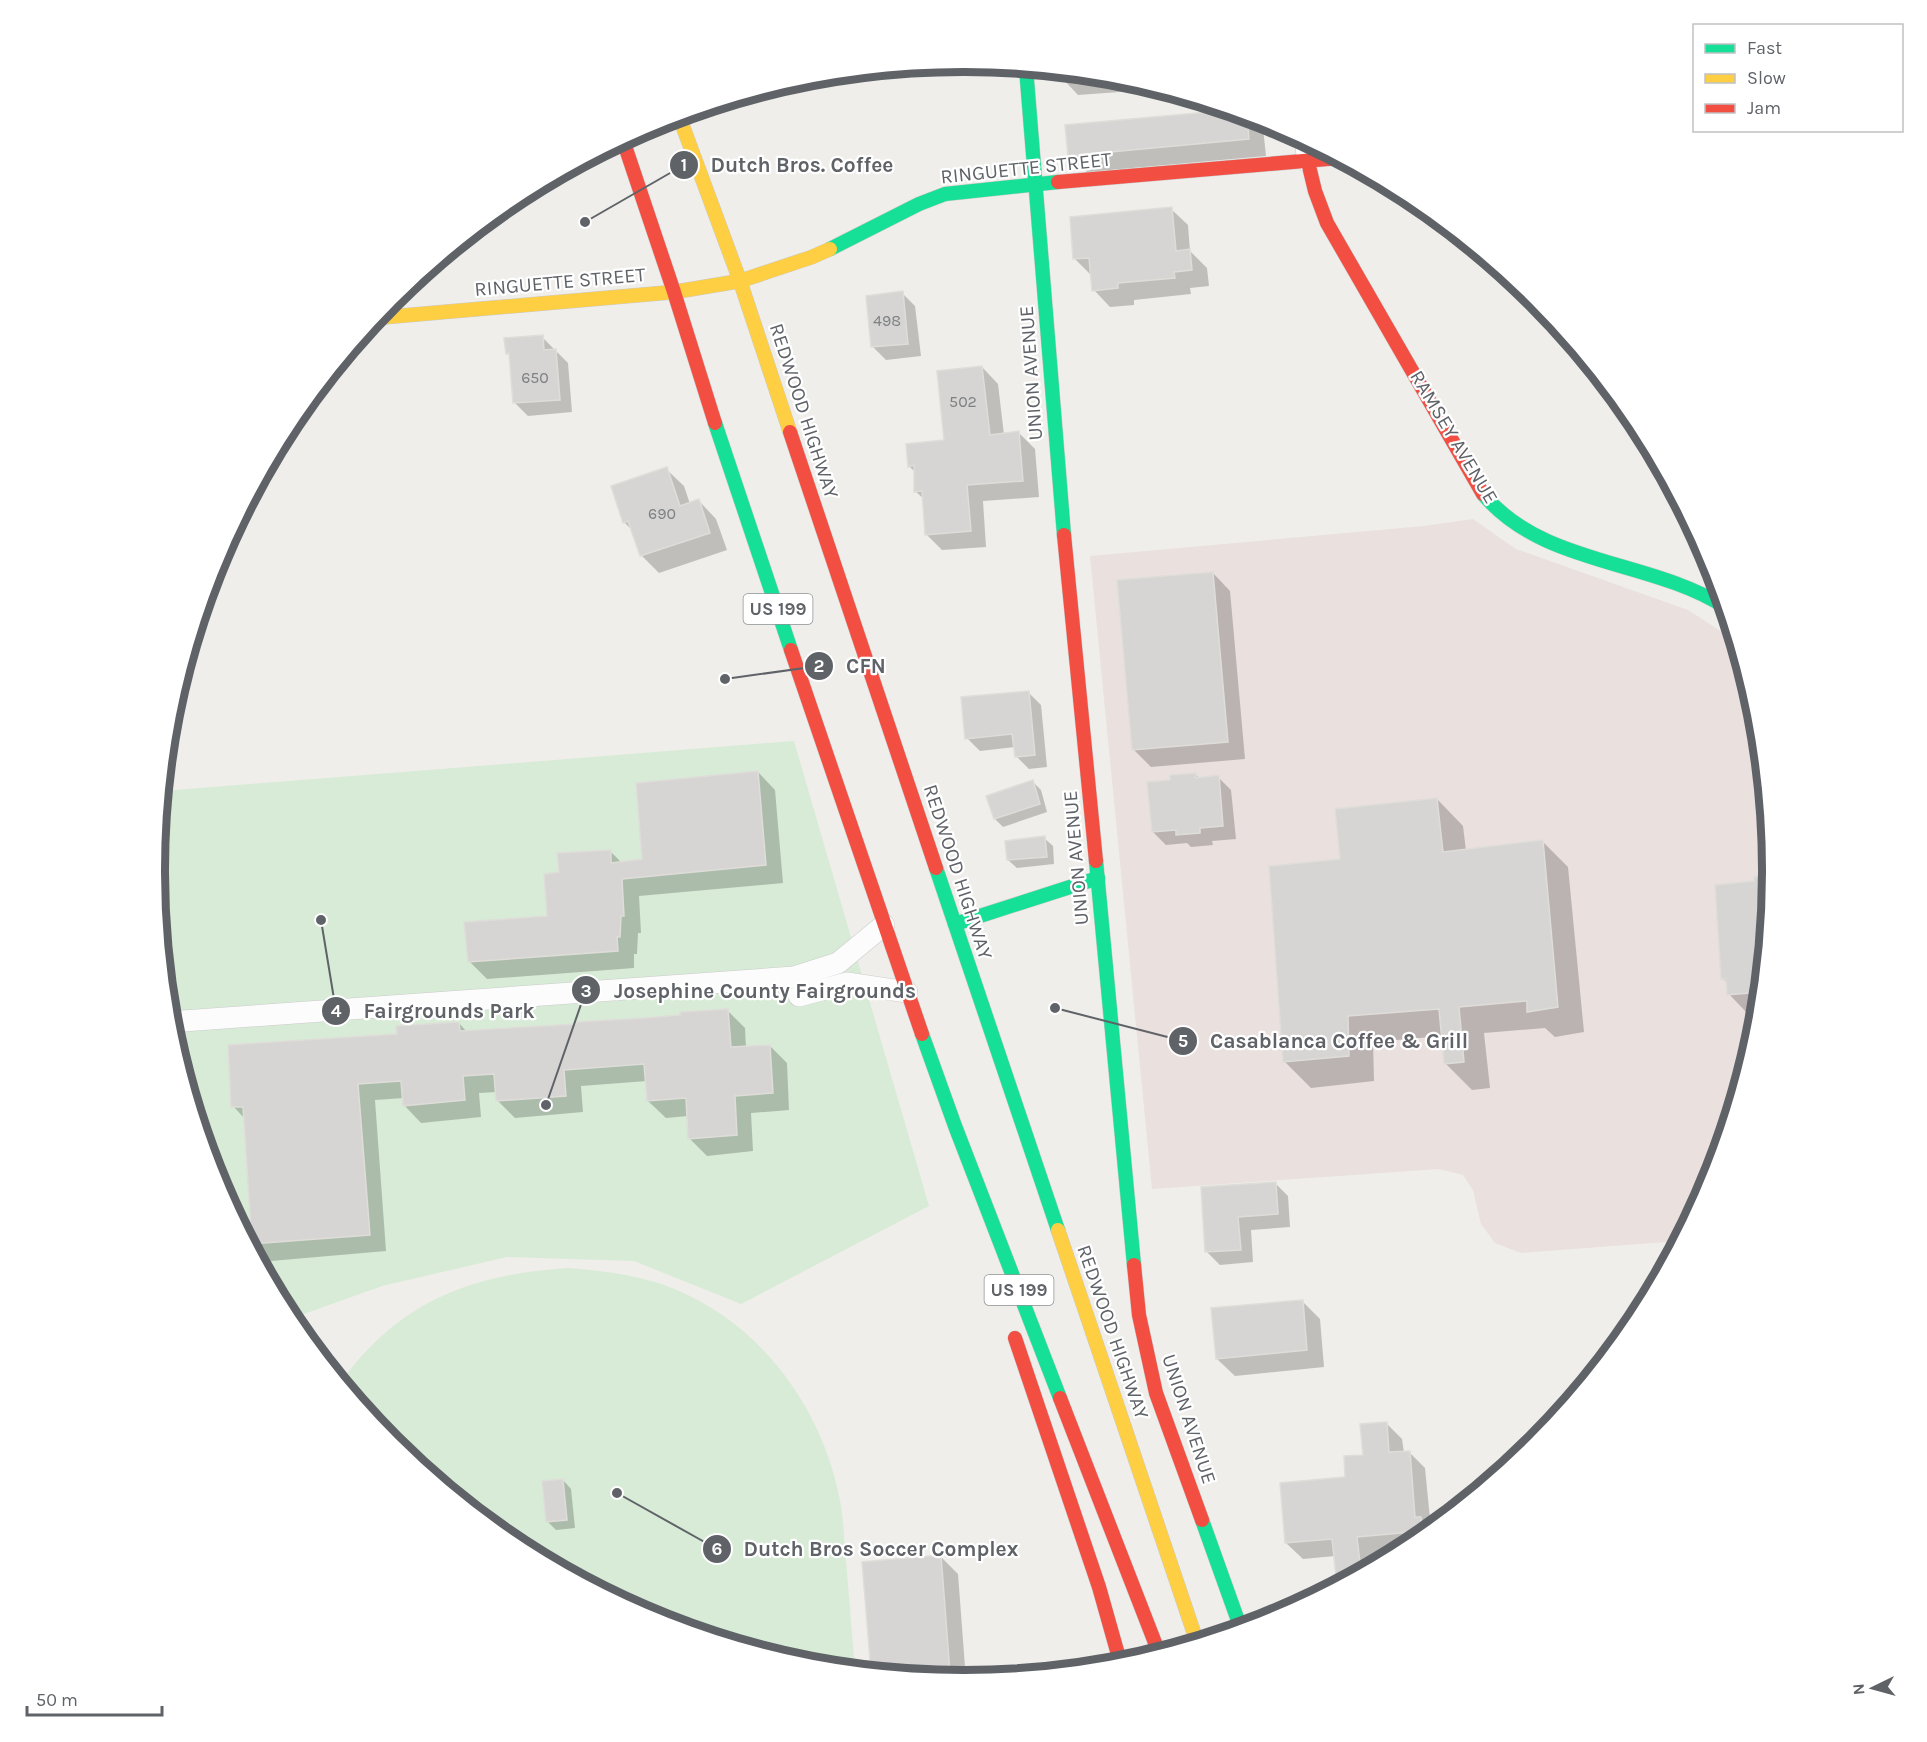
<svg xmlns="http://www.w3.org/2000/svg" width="1927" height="1742" viewBox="0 0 1927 1742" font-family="Karla,sans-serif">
	<rect width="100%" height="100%" fill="#efeeea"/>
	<path fill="#eae0de" d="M1473 519 1516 549 1688 610 1736 641 1758 713 1773 871 1757 1029 1711 1181 1679 1241 1521 1253 1495 1243 1481 1224 1473 1190 1463 1175 1439 1169 1152 1189 1090 556 1424 526Z"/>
	<g fill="#d8ebd6">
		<path d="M794 741 929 1206 741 1304 634 1261 507 1257 382 1286 290 1319 215 1180 169 1029 154 871 162 791Z"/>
		<path d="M569 1268C604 1271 639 1275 672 1288 763 1324 825 1412 841 1506 844 1524 844 1543 846 1561 849 1597 852 1633 855 1670L805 1665 653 1619 513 1544 391 1443 341 1382C399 1301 472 1274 569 1268Z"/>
	</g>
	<g fill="#0003">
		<path d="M1061 71 1122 77 1161 89 1078 95 1062 78Z"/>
		<path d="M1235 111 1252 117 1263 128 1266 156 1087 172 1069 155Z"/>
		<path d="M1171 209 1188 225 1190 251 1207 268 1209 286 1190 288 1191 294 1134 300V305L1110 307 1094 290 1092 276 1075 259Z"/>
		<path d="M902 293 915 306 921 356 886 360 873 347Z"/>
		<path d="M1548 313 1577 349H1566L1548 332Z"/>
		<path d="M542 337 568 363 572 412 528 416 515 403 511 357 507 353Z"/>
		<path d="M982 367 998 384 1004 435 1019 433 1035 449 1039 497 983 501 986 547 942 550 926 534 924 499 915 491 916 473 909 466 946 441Z"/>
		<path d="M666 469 684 486 690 504 699 501 716 519 727 550 659 573 641 555 633 531 624 522Z"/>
		<path d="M1213 573 1230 591 1245 759 1151 767 1134 750Z"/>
		<path d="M1028 692 1041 705 1047 767 1029 769 1016 756 1015 747 980 751 967 738Z"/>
		<path d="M758 772 775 790 783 883 639 896 641 933H638L637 954H634V968L487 979 469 961 549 917 560 873 610 851 622 863 644 860Z"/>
		<path d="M1195 774 1200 779 1218 777 1231 790 1236 839 1212 841 1213 845 1191 847 1187 843 1166 845 1153 832 1172 781Z"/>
		<path d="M1033 782 1041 790 1047 812 1003 827 995 819Z"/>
		<path d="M1437 799 1463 826 1466 851 1542 841 1568 867 1584 1032 1555 1037 1545 1028 1484 1033 1490 1088 1472 1090 1446 1064 1443 1036 1373 1042 1374 1081 1311 1088 1285 1062 1342 861Z"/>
		<path d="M1044 838 1053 846 1054 864 1017 868 1008 860Z"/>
		<path d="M1772 876 1759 1011 1746 1012 1729 994 1728 983 1723 979 1756 883Z"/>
		<path d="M728 1011 745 1028 746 1048 770 1046 787 1063 789 1110 751 1113 753 1151 707 1156 690 1139 688 1116 666 1118 648 1101 647 1081 581 1086 583 1112 515 1118 498 1101 497 1092 479 1093 481 1117 421 1123 404 1105V1098L375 1100 386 1251 271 1261 254 1244 245 1119 233 1106 398 1035 459 1023 467 1032 645 1019Z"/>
		<path d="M1275 1183 1288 1196 1290 1227 1251 1230 1253 1262 1220 1265 1207 1252 1202 1189Z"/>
		<path d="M1302 1301 1320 1319 1324 1367 1235 1376 1217 1359Z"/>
		<path d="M1386 1423 1402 1439 1404 1453 1409 1452 1425 1468 1431 1529 1413 1544 1402 1550 1372 1553 1374 1565 1333 1587 1332 1581H1338L1335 1556 1303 1559 1286 1543 1347 1478Z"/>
		<path d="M563 1480 571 1489 575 1528 556 1530 547 1521Z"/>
		<path d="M941 1557 958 1574 966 1680 873 1672 864 1563Z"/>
	</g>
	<g fill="#d6d5d3" stroke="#deddd9" stroke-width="1.5">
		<path d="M1231 110 1247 115 1249 139 1068 156 1065 125Z"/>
		<path d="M1172 207 1176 251 1190 249 1192 270 1174 272 1175 278 1118 283V288L1092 291 1089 258 1073 259 1070 217Z"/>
		<path d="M903 291 908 344 871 347 866 296Z"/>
		<path d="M543 335 544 350 556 349 560 400 513 403 509 353 506 354 504 338Z"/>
		<path d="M982 366 990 435 1019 431 1023 481 967 485 971 531 925 535 922 491 914 492V465L908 467 906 444 944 440 937 371Z"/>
		<path d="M667 467 680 506 699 499 710 533 640 556 628 521 623 523 611 486Z"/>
		<path d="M1213 572 1228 742 1132 750 1117 580Z"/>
		<path d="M1029 691 1035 755 1015 757 1012 734 965 739 961 697Z"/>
		<path d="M758 771 766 865 622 879 624 916H621L620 937H617L618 951 468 962 464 922 547 916 544 874 559 872 557 853 611 850V863L642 859 636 783Z"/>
		<path d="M1196 773V778L1219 775 1223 826 1200 828V833L1176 835V830L1152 832 1147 782 1170 780V775Z"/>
		<path d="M1033 780 1040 804 994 819 986 796Z"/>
		<path d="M1437 798 1443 852 1543 840 1558 1007 1527 1012V1001L1459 1007 1464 1062 1444 1064 1439 1009 1348 1016 1349 1056 1283 1062 1269 866 1340 859 1335 809Z"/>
		<path d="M1045 836 1047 857 1007 860 1005 841Z"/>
		<path d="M1773 875 1761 992 1727 995 1726 979H1721L1715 885 1754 881V877Z"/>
		<path d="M728 1009 731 1047 770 1045 773 1093 735 1096 737 1135 688 1139 686 1098 647 1101 644 1064 564 1070 566 1096 496 1101 494 1074 463 1076 465 1100 403 1106 401 1081 358 1084 370 1235 252 1244 243 1107H231L228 1045 397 1034 396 1026 459 1022 460 1031 576 1024V1022L645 1018 680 1015V1012Z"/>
		<path d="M1276 1182 1278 1214 1238 1217 1241 1250 1205 1252 1201 1187Z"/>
		<path d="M1303 1300 1307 1350 1216 1359 1211 1308Z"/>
		<path d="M1387 1422 1389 1452 1410 1451 1415 1517H1421L1422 1531 1357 1537 1361 1572 1337 1585 1332 1539 1285 1543 1280 1483 1345 1477 1344 1456 1363 1455 1360 1424Z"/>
		<path d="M563 1479 567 1520 546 1522 542 1481Z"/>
		<path d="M941 1555 950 1673 918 1676 871 1671 862 1562Z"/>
	</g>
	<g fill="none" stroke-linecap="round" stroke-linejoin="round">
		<g stroke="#cbcccc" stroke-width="22">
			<g id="street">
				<path d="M1305 140 1308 162"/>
				<path d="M799 996 847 983 907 992"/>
				<path d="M169 1022 794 977 838 963 884 925"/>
			</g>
		</g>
		<g stroke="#cacacb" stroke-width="15">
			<g id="fast">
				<path d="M1026 68 1064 535"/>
				<path d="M830 249 919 204 945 194 1058 182"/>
				<path d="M715 423 791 650"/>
				<path d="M1483 494C1543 566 1650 559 1725 607"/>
				<path d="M1096 861 1134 1265"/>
				<path d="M936 868 1058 1230"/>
				<path d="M955 924 1098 878"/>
				<path d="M922 1034 955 1126 1060 1398"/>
				<path d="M1202 1520 1241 1629"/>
			</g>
		</g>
		<g stroke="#cacacb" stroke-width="15">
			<g id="slow">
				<path d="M679 116 740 281 790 432"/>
				<path d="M375 318 674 292 740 281 812 257 830 249"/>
				<path d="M1058 1230 1197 1642"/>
			</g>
		</g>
		<g stroke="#cacacb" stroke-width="15">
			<g id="jam">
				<path d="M623 140 674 292 715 423"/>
				<path d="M1308 162 1315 191 1327 223 1483 494"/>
				<path d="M1058 182 1339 158"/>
				<path d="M790 432 936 868"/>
				<path d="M1064 535 1096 861"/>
				<path d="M791 650 922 1034"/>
				<path d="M1134 1265 1139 1315 1156 1393 1202 1520"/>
				<path d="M1015 1338 1099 1587 1121 1665"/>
				<path d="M1060 1398 1159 1653"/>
			</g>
		</g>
		<use href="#street" stroke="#fdfcfc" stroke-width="21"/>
		<use href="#fast" stroke="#16e098" stroke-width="14"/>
		<use href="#slow" stroke="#ffcf43" stroke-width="14"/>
		<use href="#jam" stroke="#f24e42" stroke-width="14"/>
	</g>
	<g text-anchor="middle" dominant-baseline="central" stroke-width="4.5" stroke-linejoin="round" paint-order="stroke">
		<g font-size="16" fill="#7e8184">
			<text x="887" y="320">498</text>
			<text x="535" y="377">650</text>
			<text x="963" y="401">502</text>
			<text x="662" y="513">690</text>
		</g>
		<g fill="#fff" stroke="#8f9295" stroke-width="1.5">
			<rect x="743.5" y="594" width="69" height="30" rx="4.5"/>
			<rect x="984.5" y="1275" width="69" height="30" rx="4.5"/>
		</g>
		<g font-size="18" font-weight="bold" fill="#5f6368">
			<text x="778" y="609">US 199</text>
			<text x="1019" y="1290">US 199</text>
		</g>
		<g font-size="20" fill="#5f6368" stroke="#fff">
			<text transform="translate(1026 168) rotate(-6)">RINGUETTE STREET</text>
			<text transform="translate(560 282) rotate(-5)">RINGUETTE STREET</text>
			<text transform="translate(1031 373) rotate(-94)">UNION AVENUE</text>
			<text transform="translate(804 411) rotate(72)">REDWOOD HIGHWAY</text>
			<text transform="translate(1454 437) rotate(59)">RAMSEY AVENUE</text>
			<text transform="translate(1076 858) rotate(-95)">UNION AVENUE</text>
			<text transform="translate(958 872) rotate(72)">REDWOOD HIGHWAY</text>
			<text transform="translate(1113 1332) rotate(71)">REDWOOD HIGHWAY</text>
			<text transform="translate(1189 1419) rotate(72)">UNION AVENUE</text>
		</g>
	</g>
	<path d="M0 0H1927V1742H0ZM963 72H964A798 798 0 0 1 1762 870V872A798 798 0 0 1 964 1670H963A798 798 0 0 1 165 872V870A798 798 0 0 1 963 72Z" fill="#fff" fill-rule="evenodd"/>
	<path fill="none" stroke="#5f6368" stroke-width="8" d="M963 72H964A798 798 0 0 1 1762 870V872A798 798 0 0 1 964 1670H963A798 798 0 0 1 165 872V870A798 798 0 0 1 963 72Z"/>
	<path fill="none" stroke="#5f6368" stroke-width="2" d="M585 222L684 165M725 679L819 666M546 1105L586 990M321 920L336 1011M1055 1008L1183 1041M617 1493L717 1549"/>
	<g fill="#5f6368" stroke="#fff" stroke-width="2">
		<circle cx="585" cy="222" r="6"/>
		<circle cx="725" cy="679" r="6"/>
		<circle cx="546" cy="1105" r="6"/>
		<circle cx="321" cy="920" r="6"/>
		<circle cx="1055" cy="1008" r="6"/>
		<circle cx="617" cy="1493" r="6"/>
		<circle cx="684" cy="165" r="15"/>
		<circle cx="819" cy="666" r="15"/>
		<circle cx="586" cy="990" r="15"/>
		<circle cx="336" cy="1011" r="15"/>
		<circle cx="1183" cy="1041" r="15"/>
		<circle cx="717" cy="1549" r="15"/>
	</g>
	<g font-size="18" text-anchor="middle" font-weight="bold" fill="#fff">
		<text x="684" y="171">1</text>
		<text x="819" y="672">2</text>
		<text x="586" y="997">3</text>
		<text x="336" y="1017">4</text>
		<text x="1183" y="1047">5</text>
		<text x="717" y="1555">6</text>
	</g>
	<g font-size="21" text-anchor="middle" font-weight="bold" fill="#5f6368" stroke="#fff" stroke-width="4.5" stroke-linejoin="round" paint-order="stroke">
		<text x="802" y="172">Dutch Bros. Coffee</text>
		<text x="866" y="673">CFN</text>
		<text x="765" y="998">Josephine County Fairgrounds</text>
		<text x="449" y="1018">Fairgrounds Park</text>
		<text x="1339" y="1048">Casablanca Coffee &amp; Grill</text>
		<text x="881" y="1556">Dutch Bros Soccer Complex</text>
	</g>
	<rect x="1693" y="24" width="210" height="108" fill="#ffffff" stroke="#bfc1c3" stroke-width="1.5"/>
	<rect x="1705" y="44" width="30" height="9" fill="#16e098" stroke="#bfc1c3" stroke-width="1.5"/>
	<text x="1747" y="54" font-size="18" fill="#5f6368">Fast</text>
	<rect x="1705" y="74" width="30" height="9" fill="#ffcf43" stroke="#bfc1c3" stroke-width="1.5"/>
	<text x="1747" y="84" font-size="18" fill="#5f6368">Slow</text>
	<rect x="1705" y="104" width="30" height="9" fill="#f24e42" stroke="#bfc1c3" stroke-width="1.5"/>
	<text x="1747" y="114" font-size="18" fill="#5f6368">Jam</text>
	<g transform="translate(1873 1688) rotate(265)" stroke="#ffffff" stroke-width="4.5" paint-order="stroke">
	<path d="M0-4.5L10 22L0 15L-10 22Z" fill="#5f6368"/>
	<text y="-9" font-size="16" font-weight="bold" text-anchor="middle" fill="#5f6368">N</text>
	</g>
	<path d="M27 1706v9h135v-9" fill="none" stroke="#5f6368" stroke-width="3"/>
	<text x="36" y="1706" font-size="18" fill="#5f6368" stroke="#ffffff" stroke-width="4.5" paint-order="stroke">50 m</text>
</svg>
